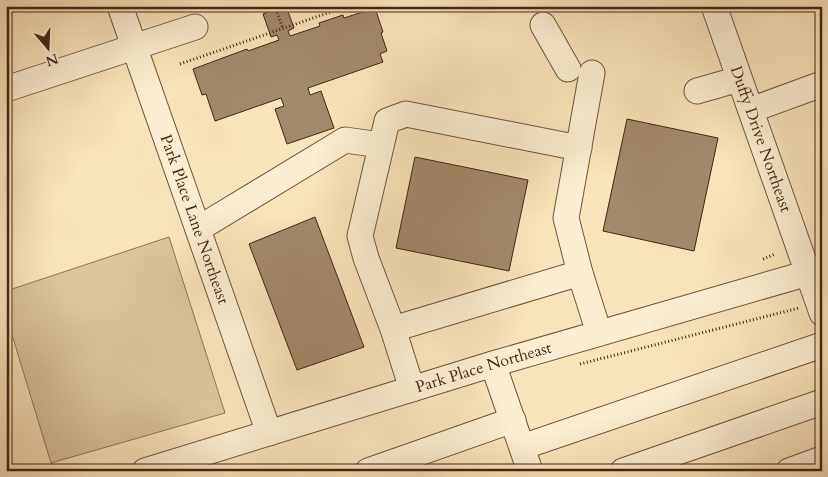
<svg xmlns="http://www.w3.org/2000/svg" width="828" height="477" viewBox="0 0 828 477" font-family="Cardo,serif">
	<rect width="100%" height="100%" fill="#f7e4b8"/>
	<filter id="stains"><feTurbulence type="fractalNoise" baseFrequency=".004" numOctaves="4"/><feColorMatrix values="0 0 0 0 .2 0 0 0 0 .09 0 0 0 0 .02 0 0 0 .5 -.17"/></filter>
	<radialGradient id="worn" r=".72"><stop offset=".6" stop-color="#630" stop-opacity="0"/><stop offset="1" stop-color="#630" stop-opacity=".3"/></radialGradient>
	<path fill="#d9c49c" stroke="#8e7558" d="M169 237 225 413 51 463 6 315V291Z"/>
	<g fill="#a1896a" stroke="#442615">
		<path d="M286 6 294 28 288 31 290 36 320 26 319 23 343 15 344 18 375 8 383 32 381 33 387 51 380 54 383 62 308 88 310 95 321 91 334 128 287 144 275 109 284 106 281 98 215 121 206 94 202 95 193 69 247 49 248 51 279 40 277 35 271 37 263 14Z"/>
		<path d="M627 119 718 138 694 251 603 231Z"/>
		<path d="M415 157 528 180 509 271 396 248Z"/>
		<path d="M315 217 364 347 297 370 249 244Z"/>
	</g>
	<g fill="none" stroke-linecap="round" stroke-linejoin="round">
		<g stroke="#71563e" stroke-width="27">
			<g id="minor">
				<path id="s1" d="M120 6 269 433"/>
				<path id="s2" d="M714 6 822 313"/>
				<path d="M543 25 568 69"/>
				<path d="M6 89 195 27"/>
				<path d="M697 91 739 79"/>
				<path d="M751 110 822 84"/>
				<path d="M198 229 345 140 381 145"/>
				<path d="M580 273 566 218 592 73"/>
				<path d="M393 329 366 258 360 236 387 121 406 114 579 148"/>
				<path d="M493 364 530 471"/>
				<path d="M412 389 393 329 580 273 599 333"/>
				<path d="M522 447 822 345"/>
				<path id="s3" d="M145 471 493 364 822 269"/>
				<path d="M368 471 513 420"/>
				<path d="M623 471 822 402"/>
				<path d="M789 471 822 459"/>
			</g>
		</g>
		<g stroke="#442615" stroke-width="3" stroke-dasharray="1 2.5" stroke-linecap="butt">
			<path d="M275 6 283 29"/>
			<path d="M180 64 348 6"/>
			<path d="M763 259 775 254"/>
			<path d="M580 364 799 308"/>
		</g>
		<use href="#minor" stroke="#faedd1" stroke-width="25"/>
	</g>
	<g text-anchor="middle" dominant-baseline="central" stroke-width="5" stroke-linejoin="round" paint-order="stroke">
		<g font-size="16" fill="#442615" stroke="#faedd1">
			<text stroke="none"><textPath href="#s2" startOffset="141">Duffy Drive Northeast</textPath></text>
			<text stroke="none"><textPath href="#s1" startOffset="226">Park Place Lane Northeast</textPath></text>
			<text stroke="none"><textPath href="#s3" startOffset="354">Park Place Northeast</textPath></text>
		</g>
	</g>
	<rect width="828" height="477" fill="none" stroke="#f7e4b8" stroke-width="25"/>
	<rect x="8" y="8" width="813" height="462" fill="none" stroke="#442615" stroke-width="2.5"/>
	<rect x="12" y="12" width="803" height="452" fill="none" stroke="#442615"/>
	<g transform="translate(48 48) rotate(161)" stroke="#faedd1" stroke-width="4" paint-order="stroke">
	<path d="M0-4L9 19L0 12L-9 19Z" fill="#442615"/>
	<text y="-8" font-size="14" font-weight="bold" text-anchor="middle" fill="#442615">N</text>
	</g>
	<rect width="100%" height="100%" filter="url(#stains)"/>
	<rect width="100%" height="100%" fill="url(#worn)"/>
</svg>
